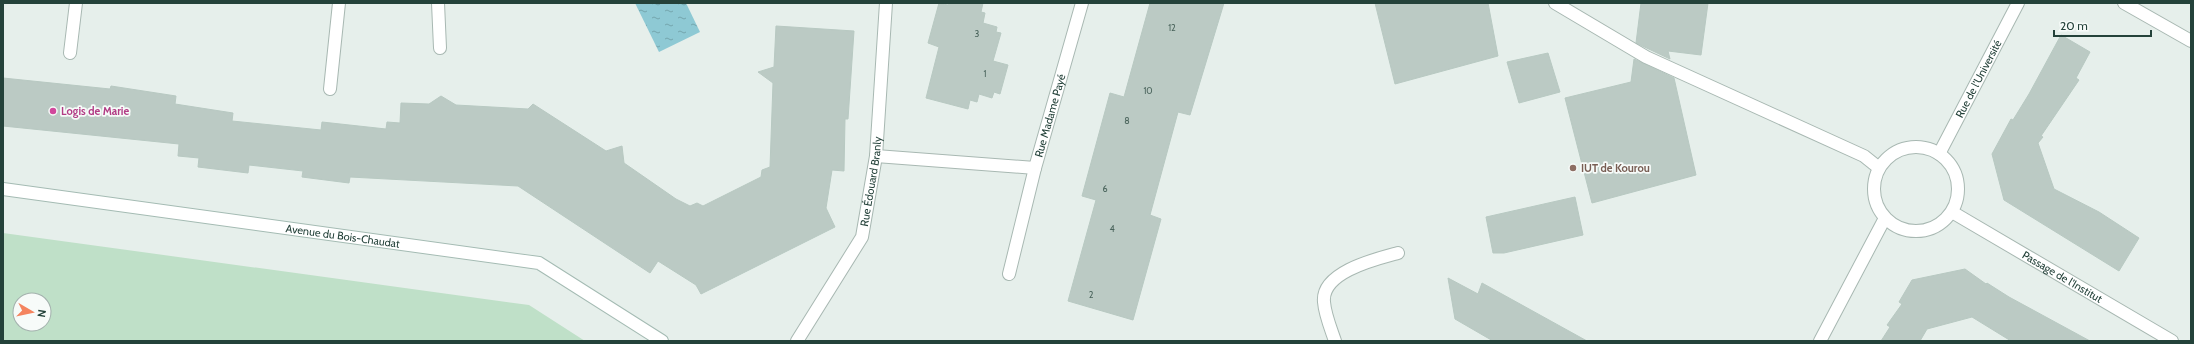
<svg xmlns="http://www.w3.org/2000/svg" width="2194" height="344" viewBox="0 0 2194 344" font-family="Cabin,sans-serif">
	<defs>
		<pattern id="water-ripples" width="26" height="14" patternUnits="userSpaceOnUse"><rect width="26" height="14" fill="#8ec9d4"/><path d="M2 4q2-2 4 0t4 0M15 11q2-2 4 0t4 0" fill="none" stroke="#74a5ad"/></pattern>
	</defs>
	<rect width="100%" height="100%" fill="#e6efeb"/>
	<path fill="#bfe0c8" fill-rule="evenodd" d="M3 233 529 305 585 341H3ZM20 300H44V324H20Z"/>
	<path fill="url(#water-ripples)" d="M635 3H686L700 32 659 52Z"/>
	<g fill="#bbcac4" stroke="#b8c9c2">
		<path d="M939 3 948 5 949 3H983L981 12 985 13 983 23 997 27 996 32 1001 33 993 61 1008 65 1000 94 994 92 992 98 979 94 977 102 970 100 968 109 926 98 939 47 928 43Z"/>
		<path d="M1150 3H1224L1190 115 1178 112 1150 215 1161 219 1133 320 1068 301 1096 200 1082 196 1110 93 1124 97Z"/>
		<path d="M1375 3H1488L1498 56 1395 84Z"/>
		<path d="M1641 3H1708L1701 55 1668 51 1670 59 1636 43Z"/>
		<path d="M776 26 854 31 848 119H845L844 171 832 170 826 208 835 227 701 294 696 285 658 261 650 273 518 186 350 177 349 183 302 177 303 171 249 165 248 173 198 167 199 158 178 156 179 144 3 126V78L110 89 111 86 176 96 175 104 233 113 232 121 321 130 322 122 386 129 387 122 400 123 401 103 429 104 441 96 456 105 528 109 533 104 606 151 622 146 624 163 676 199 690 206 697 203 703 206 761 177 762 170 770 167 773 83 758 72 774 67Z"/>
		<path d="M2061 35 2090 52 2076 78 2079 80 2041 136 2043 137 2038 143 2054 189 2099 212 2139 238 2119 271 2004 200 1992 154 2011 119 2013 120 2029 94Z"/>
		<path d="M1548 53 1560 92 1519 103 1507 62Z"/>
		<path d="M1634 59 1674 78 1696 175 1592 203 1565 98 1631 82Z"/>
		<path d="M1575 197 1583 235 1504 253H1493L1486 217Z"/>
		<path d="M1965 269 1986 284 1987 283 2009 297 2090 341H2011L1972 317 1927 329 1920 341H1881L1890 327 1887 325 1902 304 1899 302 1912 280Z"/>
		<path d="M1448 278 1478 294 1482 283 1587 341H1493L1455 319Z"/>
	</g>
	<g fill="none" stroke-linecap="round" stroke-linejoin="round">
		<g stroke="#a8b8b2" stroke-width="14">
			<g id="lane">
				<path d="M438 3 440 48"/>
				<path d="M1555 3 1646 57 1864 156 1879 168"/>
				<path d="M70 53 76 3"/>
				<path d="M330 89 339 3"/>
				<path d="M1009 274 1035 168"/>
				<path d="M1335 341C1331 329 1325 315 1324 302 1321 272 1376 259 1398 253"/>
			</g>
		</g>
		<g stroke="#a8b8b2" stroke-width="14">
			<g id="street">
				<path d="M2124 3 2191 41"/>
				<circle cx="1916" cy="189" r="42"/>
				<path id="s1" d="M1939 154 2018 3"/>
				<path id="s2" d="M876 156 1035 168 1082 3"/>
				<path id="s3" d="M1952 212 2172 341"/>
				<path id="s4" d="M797 341 862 237 876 156 886 3"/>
				<path d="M1820 341 1885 218"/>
			</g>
		</g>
		<g stroke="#a4bbb3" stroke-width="14">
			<g id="secondary">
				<path id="s5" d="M3 189 539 263 662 341"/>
			</g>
		</g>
		<use href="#lane" stroke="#fff" stroke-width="12"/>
		<use href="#street" stroke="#fff" stroke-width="12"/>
		<use href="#secondary" stroke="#fff" stroke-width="12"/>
	</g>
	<circle fill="#d1479c" stroke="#f7fbf9" stroke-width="1.5" cx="53" cy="111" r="4"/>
	<circle fill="#8d6e63" stroke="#f7fbf9" stroke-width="1.5" cx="1573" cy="168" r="4"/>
	<g text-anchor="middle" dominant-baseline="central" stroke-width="3.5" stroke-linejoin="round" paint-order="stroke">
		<g font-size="9" fill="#4a645c">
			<text x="1172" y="27">12</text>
			<text x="977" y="33">3</text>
			<text x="985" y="73">1</text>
			<text x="1148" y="90">10</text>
			<text x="1127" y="120">8</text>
			<text x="1105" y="188">6</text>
			<text x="1112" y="228">4</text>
			<text x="1091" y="294">2</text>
		</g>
		<g font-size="11" fill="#24423a" stroke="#f7fbf9">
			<text stroke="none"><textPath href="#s1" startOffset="85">Rue de l'Université</textPath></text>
			<text stroke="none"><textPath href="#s2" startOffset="214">Rue Madame Payé</textPath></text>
			<text stroke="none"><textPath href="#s4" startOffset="179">Rue Édouard Branly</textPath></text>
			<text stroke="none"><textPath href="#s5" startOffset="343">Avenue du Bois-Chaudat</textPath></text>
			<text stroke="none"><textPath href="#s3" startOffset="128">Passage de l'Institut</textPath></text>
		</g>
		<g font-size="11" font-weight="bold" fill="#b23c85" stroke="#f7fbf9" text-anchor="start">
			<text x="61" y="111">Logis de Marie</text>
		</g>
		<g font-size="11" font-weight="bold" fill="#785e54" stroke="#f7fbf9" text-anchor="start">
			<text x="1581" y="168">IUT de Kourou</text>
		</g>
	</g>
	<rect width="2194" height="344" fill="none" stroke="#24423a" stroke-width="8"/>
	<g transform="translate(32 312) rotate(99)"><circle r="19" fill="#f7fbf9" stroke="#a3b1ad"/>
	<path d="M0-3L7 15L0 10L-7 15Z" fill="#f4845f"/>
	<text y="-6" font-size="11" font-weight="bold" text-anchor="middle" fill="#24423a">N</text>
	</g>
	<path d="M2054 30v6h97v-6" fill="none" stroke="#24423a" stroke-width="2"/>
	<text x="2060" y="30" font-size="12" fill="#24423a" stroke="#f7fbf9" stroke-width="3" paint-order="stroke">20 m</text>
</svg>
